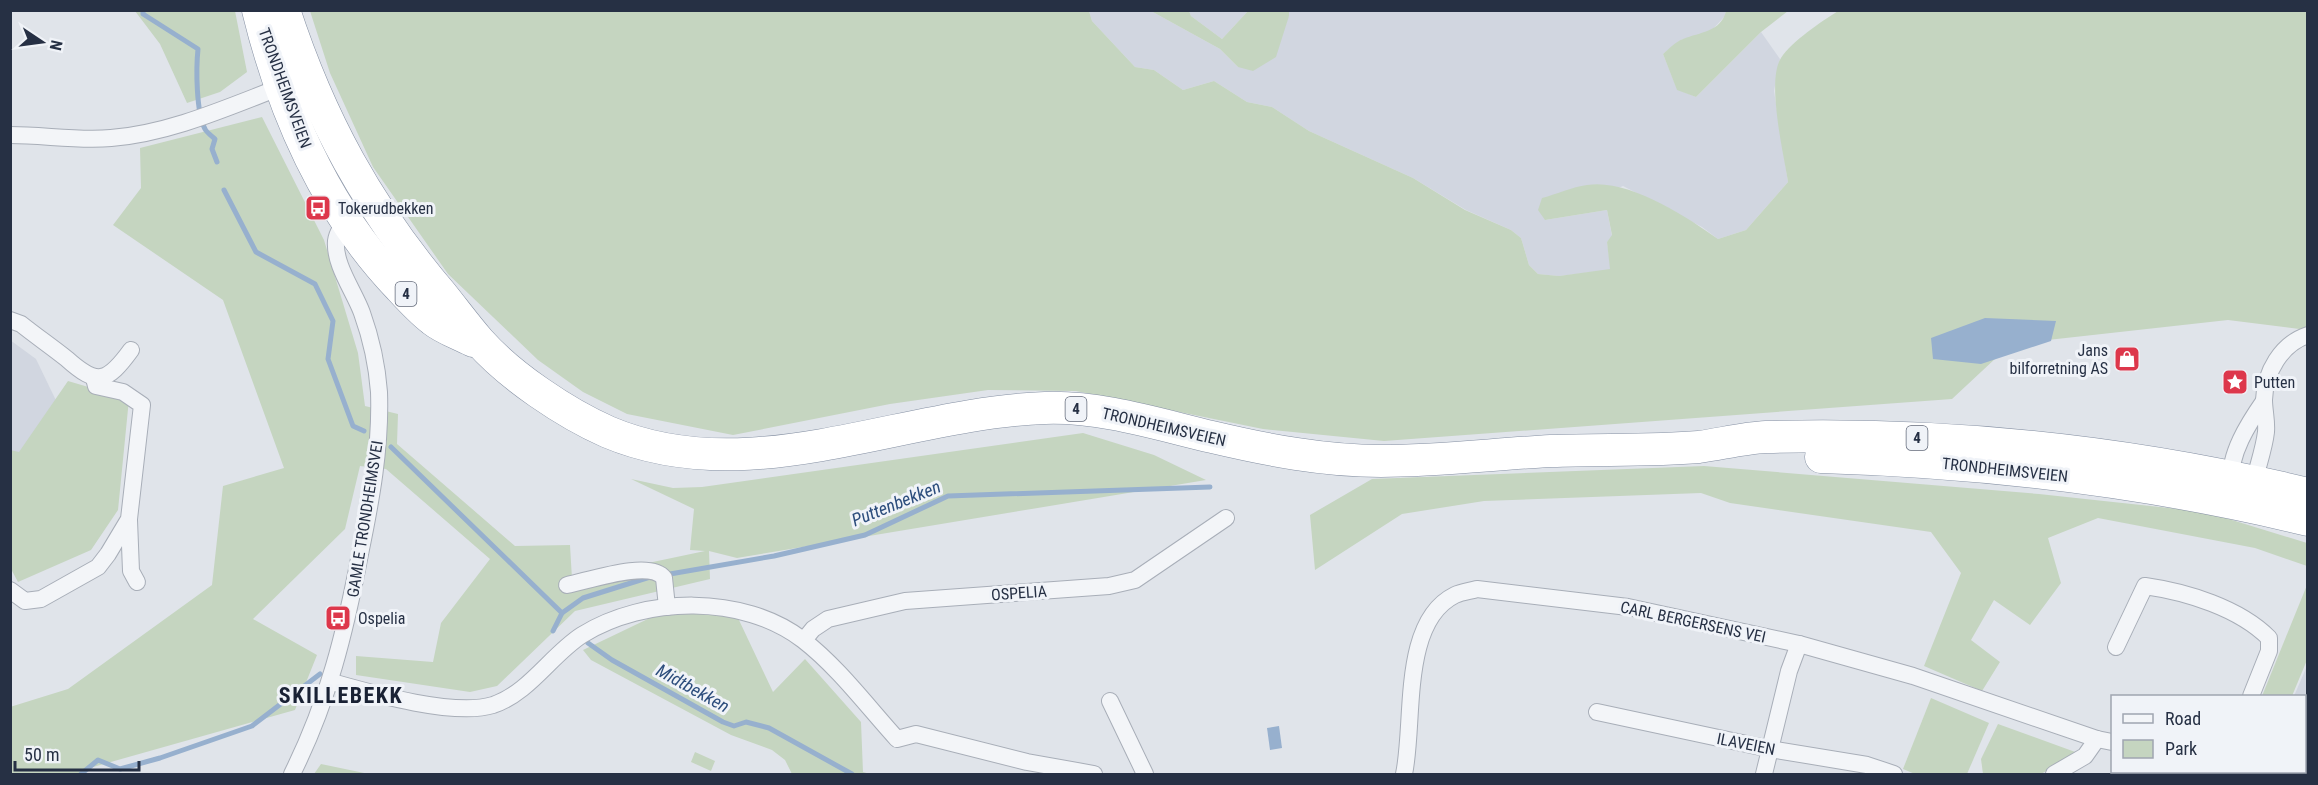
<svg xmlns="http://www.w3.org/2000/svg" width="2318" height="785" viewBox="0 0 2318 785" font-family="'Roboto Condensed',sans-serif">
	<rect width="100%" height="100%" fill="#e0e4ea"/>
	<g fill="#d1d6e0">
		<path d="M1089 11H1151L1220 49 1238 67 1289 16V11H1726L1725 16 1711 31 1681 40 1663 54 1677 89 1696 97 1761 32 1780 59 1774 91 1788 182 1746 230 1718 239 1702 227 1623 186 1545 220 1607 210 1612 236 1607 242 1611 270 1559 276 1538 274 1529 265 1521 238 1511 230 1466 210 1413 178 1309 131 1272 107 1247 102 1214 81 1183 90 1154 70 1135 67 1092 21Z"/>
		<path d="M1189 11H1248L1222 39 1191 16Z"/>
		<path d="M10 340 36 359 63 415 10 475Z"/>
		<path d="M2307 666V737L2305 736 2304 696H2294Z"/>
	</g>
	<g fill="#c5d5c0">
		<path d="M135 11H235L247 72 220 92 187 103 160 44Z"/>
		<path d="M310 11H1089L1092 21 1135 67 1154 70 1183 90 1214 81 1247 102 1272 107 1309 131 1413 178 1465 210 1511 230 1521 238 1529 265 1538 274 1559 276 1610 269 1607 242 1612 235 1607 210 1545 220 1538 210 1542 198C1557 194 1572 187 1587 185 1627 178 1686 216 1718 239L1746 230 1788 182C1784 155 1766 81 1781 58 1792 41 1821 22 1838 11H2307V330L2228 320 2011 344 1952 399 1384 441 1263 429 1076 391 988 390 890 404 733 435 627 414 583 392 538 360 448 274 373 167 330 73Z"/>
		<path d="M1151 11H1189L1191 16 1222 39 1248 11H1289V16L1276 57 1253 71 1238 67 1220 49Z"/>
		<path d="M1726 11H1788L1761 32 1696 97 1677 90 1663 54C1669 49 1675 42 1683 39 1700 32 1721 32 1726 11Z"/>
		<path d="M262 117 324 240 358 353 365 406 398 414 397 444 515 546 570 545 572 579 705 551 690 550 694 509 631 479 673 488 702 487 1083 433 1154 455 1206 480 737 558 709 551 710 579 575 611 497 686 470 692 356 675V656L433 662 441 623 490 559 386 469 360 466 345 529 253 619 317 655 295 710 86 769 80 774H11L10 707 68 689 212 585 223 486 284 468 223 300 113 225 141 188 140 148Z"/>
		<path d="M68 381 129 399 118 510 91 550 18 582 11 569 10 450 19 452Z"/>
		<path d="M1704 466 2039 494 2206 512 2307 543V566L2255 548 2098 518 2048 538 2061 583 2030 625 1994 600 1971 640 2000 662 1982 691 1924 666 1961 573 1931 532 1730 503 1701 493 1484 501 1402 514 1315 570 1310 515 1372 479Z"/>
		<path d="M2307 585V660L2292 696H2262Z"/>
		<path d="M700 608 738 618 773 692 805 659 861 722 863 772 870 774H792L785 760 772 750 731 735 591 660 583 650 654 616Z"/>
		<path d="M1931 698 1989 723 1967 774H1915L1903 769Z"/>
		<path d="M1998 724 2078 753 2041 774H1983L1981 759Z"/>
		<path d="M695 752 715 761 711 771 691 762Z"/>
		<path d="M321 764 369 774H314Z"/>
	</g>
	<g fill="#97b0ce">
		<path d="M1985 318 2056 321 2051 341 1981 364 1933 359 1931 338Z"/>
		<path d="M1279 726 1282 748 1270 750 1267 728Z"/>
	</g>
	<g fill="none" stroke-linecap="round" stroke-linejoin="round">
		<g stroke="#97b0ce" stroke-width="5">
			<path d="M143 10V14L198 49C196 68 196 112 205 129 207 133 212 136 215 139L212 149 217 162"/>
			<path d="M224 190 256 252 315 284 333 321 328 359 353 426 364 431"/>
			<path d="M391 447 562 613 553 631"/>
			<path d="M670 574 774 556 865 535 948 496 1210 487"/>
			<path d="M562 613 583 598 650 577"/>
			<path d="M588 643 612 660 723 722 734 726 746 722 769 728 852 774"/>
			<path d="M81 774 98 760 120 769 160 758 252 726 320 674"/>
		</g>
		<g stroke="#a8aeb8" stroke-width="18">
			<g id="street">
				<path d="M10 135C44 135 78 141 111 138 172 133 230 106 286 85"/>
				<path d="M10 320 21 324C36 336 52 347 67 359 97 386 107 383 131 350"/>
				<path d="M2231 482C2229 454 2248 424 2264 401"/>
				<path d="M2250 486 2254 482C2258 465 2264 449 2266 432 2267 421 2264 410 2264 400 2265 372 2281 344 2308 335"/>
				<path d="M129 520 131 571 137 582"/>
				<path d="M567 585C588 581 650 559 664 578L667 607"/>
				<path d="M10 590 25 601 41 599 98 567 108 554 129 519 142 405 123 392 96 386 94 378"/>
				<path d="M804 640 813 629 828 619 905 601 1109 586 1135 580 1226 518"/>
				<path d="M2116 647 2145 586C2187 592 2239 608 2269 638V651L2251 696"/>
				<path d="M332 682C371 693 454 717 493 705 529 693 551 655 582 635 645 596 743 594 803 640 838 667 867 706 897 739L916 734 1027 762 1094 774"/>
				<path d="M1110 701 1145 774"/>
				<path d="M1597 712 1770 749 1867 765 1894 774"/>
				<path d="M2304 747 2308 748"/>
				<path d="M292 774C328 702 345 633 360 554 371 501 381 447 379 392 377 365 371 338 362 313 354 291 334 265 336 241 337 232 344 224 351 219"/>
				<path d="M1404 774C1415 723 1400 622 1455 595 1461 592 1470 591 1477 589L1628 607 1799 644 1913 676 2097 739 2112 742"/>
				<path d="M1764 774 1789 671 1799 644"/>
				<path d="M2054 774 2085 756 2097 739"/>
			</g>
		</g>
		<g stroke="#8590a3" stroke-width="33">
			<g id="highway">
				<path d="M258 10C283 112 327 212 400 288 410 299 421 311 433 320 444 329 460 334 473 341"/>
				<path d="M284 10C320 120 368 208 443 296 455 311 466 326 479 341 510 376 565 413 608 432 750 492 900 413 1045 408 1101 406 1157 424 1212 437 1267 450 1324 461 1381 461 1438 461 1494 454 1551 451 1600 449 1650 451 1699 447 1721 444 1744 438 1766 437 1950 432 2130 451 2308 494"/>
				<path d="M1821 457C1985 462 2149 481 2308 520"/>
			</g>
		</g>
		<use href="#street" stroke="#f3f5f8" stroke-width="16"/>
		<use href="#highway" stroke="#fff" stroke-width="32"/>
	</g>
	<defs>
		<g id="bus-square" transform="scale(1.35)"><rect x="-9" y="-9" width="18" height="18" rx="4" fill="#dd374b" stroke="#f0f3f8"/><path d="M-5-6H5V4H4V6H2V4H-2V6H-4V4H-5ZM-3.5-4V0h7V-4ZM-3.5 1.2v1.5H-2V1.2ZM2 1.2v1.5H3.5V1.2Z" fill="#fff"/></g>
		<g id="shop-square" transform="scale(1.35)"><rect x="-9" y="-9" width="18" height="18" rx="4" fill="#dd374b" stroke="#f0f3f8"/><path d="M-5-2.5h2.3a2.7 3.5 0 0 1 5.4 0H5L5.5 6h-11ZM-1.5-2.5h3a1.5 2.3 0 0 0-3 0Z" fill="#fff"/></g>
		<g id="sight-square" transform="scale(1.35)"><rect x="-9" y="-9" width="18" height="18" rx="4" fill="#dd374b" stroke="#f0f3f8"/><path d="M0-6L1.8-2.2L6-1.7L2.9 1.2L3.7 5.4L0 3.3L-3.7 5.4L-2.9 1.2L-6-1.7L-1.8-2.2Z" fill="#fff"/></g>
	</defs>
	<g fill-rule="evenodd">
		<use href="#bus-square" x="318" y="208"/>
		<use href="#shop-square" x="2127" y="359"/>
		<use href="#sight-square" x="2235" y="382"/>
		<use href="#bus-square" x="338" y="618"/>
	</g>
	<g text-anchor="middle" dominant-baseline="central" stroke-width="6" stroke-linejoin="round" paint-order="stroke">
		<g fill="#f0f3f8" stroke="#636a7a" stroke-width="1.5">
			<rect x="395.5" y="282" width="21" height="24" rx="4.5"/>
			<rect x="1065.5" y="397" width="21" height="24" rx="4.5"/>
			<rect x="1906.5" y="426" width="21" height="24" rx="4.5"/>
		</g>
		<g font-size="15" font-weight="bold" fill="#263044">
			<text x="406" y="294">4</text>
			<text x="1076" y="409">4</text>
			<text x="1917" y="438">4</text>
		</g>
		<g font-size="16" fill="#263044" stroke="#f0f3f8">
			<text transform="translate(285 88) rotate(70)">TRONDHEIMSVEIEN</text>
			<text transform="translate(1164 427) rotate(13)">TRONDHEIMSVEIEN</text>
			<text transform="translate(2005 470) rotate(6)">TRONDHEIMSVEIEN</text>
			<text transform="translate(365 519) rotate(-81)">GAMLE TRONDHEIMSVEI</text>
			<text transform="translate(1019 593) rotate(-4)">OSPELIA</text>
			<text transform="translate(1693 622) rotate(12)">CARL BERGERSENS VEI</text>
			<text transform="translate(1746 744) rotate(11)">ILAVEIEN</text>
		</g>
		<g font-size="16" fill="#263044" stroke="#f0f3f8" text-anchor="start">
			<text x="338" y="208">Tokerudbekken</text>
			<text x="2108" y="350" text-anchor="end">Jans<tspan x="2108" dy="18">bilforretning AS</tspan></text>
			<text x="2254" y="382">Putten</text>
			<text x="358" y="618">Ospelia</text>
		</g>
		<g font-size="18" font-style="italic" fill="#2c4d7c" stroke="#f0f3f8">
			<text transform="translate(896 503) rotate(-22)">Puttenbekken</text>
			<text transform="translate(693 688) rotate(29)">Midtbekken</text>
		</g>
		<g font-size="22" font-weight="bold" letter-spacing="1.5" fill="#192134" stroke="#f0f3f8">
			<text x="341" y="695">SKILLEBEKK</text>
		</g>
	</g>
	<rect width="2318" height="785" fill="none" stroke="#263044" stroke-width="24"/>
	<rect x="2111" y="695" width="195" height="78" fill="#f0f3f8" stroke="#9fa5b0" stroke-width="1.5"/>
	<rect x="2123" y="714" width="30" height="9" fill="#f3f5f8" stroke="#9fa5b0" stroke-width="1.5"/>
	<text x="2165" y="725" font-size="18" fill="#263044">Road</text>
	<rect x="2123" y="740" width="30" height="18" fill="#c5d5c0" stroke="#9fa5b0" stroke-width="1.5"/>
	<text x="2165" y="755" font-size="18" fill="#263044">Park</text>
	<g transform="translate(42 42) rotate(103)" stroke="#f0f3f8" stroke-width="4.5" paint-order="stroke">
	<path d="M0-4.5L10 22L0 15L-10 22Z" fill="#263044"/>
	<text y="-9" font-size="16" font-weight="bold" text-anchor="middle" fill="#263044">N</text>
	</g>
	<path d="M15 761v9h124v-9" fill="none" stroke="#263044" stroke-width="3"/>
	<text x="24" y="761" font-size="18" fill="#263044" stroke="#f0f3f8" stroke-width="4.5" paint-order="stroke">50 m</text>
</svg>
